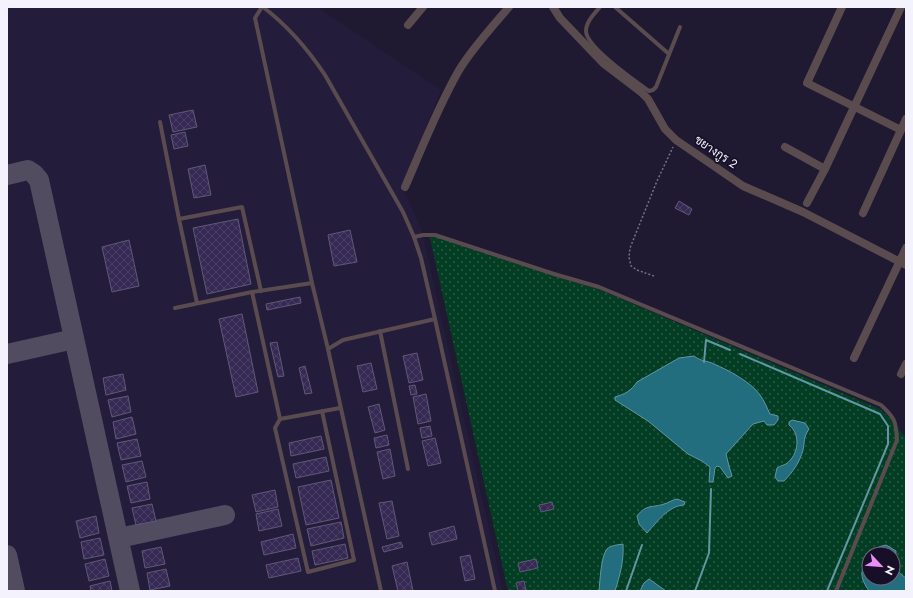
<svg xmlns="http://www.w3.org/2000/svg" width="913" height="598" viewBox="0 0 913 598" font-family="Jost,Sarabun,sans-serif">
	<defs>
		<pattern id="grass-dots" width="8" height="8" patternUnits="userSpaceOnUse"><rect width="8" height="8" fill="#023d24"/><path d="M2 2h.1M6 6h.1" fill="none" stroke="#285a45" stroke-width="1.8" stroke-linecap="round"/></pattern>
		<pattern id="building-cross-hatch" width="8" height="8" patternUnits="userSpaceOnUse"><rect width="8" height="8" fill="#362a55"/><path d="M0 0l8 8M0 8l8-8" fill="none" stroke="#4a3f66"/></pattern>
	</defs>
	<rect width="100%" height="100%" fill="#1f1931"/>
	<path fill="#241c3b" d="M7 7H317L441 90 402 187 421 227 503 591H7Z"/>
	<path fill="url(#grass-dots)" fill-rule="evenodd" d="M435 237 554 276 598 289 880 409 889 417 906 438V591H508L430 238ZM869 554H893V578H869Z"/>
	<g fill="#236e7e" stroke="#6296a4">
		<path d="M694 356C702 362 706 360 714 364 728 370 751 382 760 395 764 400 767 408 770 414L778 416V420L774 425H767L764 421 753 424 726 454 729 466 732 476 728 478 720 467 717 466 715 468 713 482H709L710 467 702 461 688 454 648 421 615 400V397C625 394 631 391 637 382L679 358Z"/>
		<path d="M792 420 805 423 809 429C803 438 805 441 803 450 800 462 792 473 784 481H778L775 477 777 468C780 466 784 465 786 464 799 455 801 434 789 425V422Z"/>
		<path d="M677 499 685 502 684 505C668 506 657 522 647 533L639 524 637 516C646 504 652 508 664 504 668 503 672 500 677 499Z"/>
		<path d="M623 544C624 561 620 575 615 591H599C600 581 601 556 607 549 611 545 618 545 623 544Z"/>
		<path d="M886 545 896 551C895 566 894 570 906 578V591H869C860 577 859 572 869 558V578H893V554H872L879 547Z"/>
		<path d="M649 579 666 591H640L644 583Z"/>
	</g>
	<g fill="none" stroke-linecap="round" stroke-linejoin="round">
		<g stroke="#6296a4" stroke-width="2">
			<path d="M740 354 880 414 888 426V444L827 591"/>
			<path d="M704 362 706 340 730 350"/>
			<path d="M626 591 642 545"/>
			<path d="M695 591 709 553 711 489"/>
		</g>
		<g stroke="#514c60" stroke-width="20">
			<path d="M7 175 28 170 34 174 39 180 130 591"/>
			<path d="M7 354 74 339"/>
			<path d="M119 538 225 515"/>
			<path d="M7 555 15 591"/>
		</g>
	</g>
	<g fill="url(#building-cross-hatch)" stroke="#5f5976">
		<path d="M193 110 197 127 173 132 169 115Z"/>
		<path d="M185 132 188 146 174 149 171 135Z"/>
		<path d="M205 165 211 195 194 198 188 169Z"/>
		<path d="M679 201 692 209 689 215 675 208Z"/>
		<path d="M238 219 251 284 207 294 193 228Z"/>
		<path d="M350 230 357 262 334 266 328 235Z"/>
		<path d="M129 240 139 286 112 292 102 247Z"/>
		<path d="M300 297 301 303 267 310 266 304Z"/>
		<path d="M242 314 258 392 236 397 219 319Z"/>
		<path d="M277 342 284 376 278 377 270 343Z"/>
		<path d="M417 353 423 380 409 383 403 356Z"/>
		<path d="M371 363 377 389 363 392 357 366Z"/>
		<path d="M305 366 312 393 305 394 299 368Z"/>
		<path d="M123 374 126 390 106 395 103 378Z"/>
		<path d="M415 385 417 394 411 395 409 386Z"/>
		<path d="M426 394 431 421 418 424 413 397Z"/>
		<path d="M128 396 131 412 112 417 108 400Z"/>
		<path d="M379 404 385 430 375 433 368 407Z"/>
		<path d="M132 417 136 434 116 439 113 422Z"/>
		<path d="M430 426 432 436 422 438 420 428Z"/>
		<path d="M387 435 389 445 376 448 374 438Z"/>
		<path d="M321 436 324 449 291 456 289 443Z"/>
		<path d="M435 438 441 463 428 466 422 441Z"/>
		<path d="M137 439 141 456 121 460 117 443Z"/>
		<path d="M390 449 395 476 383 479 377 452Z"/>
		<path d="M326 457 329 471 296 478 293 464Z"/>
		<path d="M142 461 146 477 126 482 122 465Z"/>
		<path d="M331 480 339 518 306 525 298 487Z"/>
		<path d="M147 482 150 499 131 503 127 486Z"/>
		<path d="M275 490 278 507 256 512 252 495Z"/>
		<path d="M392 501 399 536 387 539 379 503Z"/>
		<path d="M552 502 554 509 541 512 539 505Z"/>
		<path d="M152 504 156 521 136 525 132 508Z"/>
		<path d="M278 509 282 526 259 531 256 514Z"/>
		<path d="M96 516 99 533 80 538 76 521Z"/>
		<path d="M341 522 344 538 311 546 307 529Z"/>
		<path d="M454 526 457 539 432 545 429 533Z"/>
		<path d="M293 534 296 548 264 555 261 542Z"/>
		<path d="M100 538 104 555 84 559 81 542Z"/>
		<path d="M401 542 403 547 384 552 382 547Z"/>
		<path d="M345 544 348 558 315 565 312 551Z"/>
		<path d="M161 547 165 564 145 568 142 551Z"/>
		<path d="M470 555 475 579 465 581 460 557Z"/>
		<path d="M298 558 301 571 269 578 266 565Z"/>
		<path d="M105 559 109 576 89 581 85 564Z"/>
		<path d="M536 559 538 568 520 572 518 563Z"/>
		<path d="M407 562 413 591H398L392 566Z"/>
		<path d="M166 569 170 586 150 590 147 573Z"/>
		<path d="M110 581 112 591H91L90 586Z"/>
		<path d="M524 581 526 590 518 591 516 583Z"/>
	</g>
	<g fill="none" stroke-linecap="round" stroke-linejoin="round">
		<path stroke="#777284" stroke-width="1.5" stroke-dasharray="2 2" stroke-linecap="butt" d="M654 276 637 270 631 266 629 257 630 248 657 181 673 147"/>
		<g stroke="#5a4b4f" stroke-width="4">
			<path d="M262 7 255 18 312 283 328 349"/>
			<path d="M263 7C288 26 307 48 325 75L403 212 414 237 421 258 435 319 495 591"/>
			<path d="M600 7C594 14 586 22 586 31 586 47 635 81 649 91L653 90 656 87 680 27"/>
			<path d="M615 7 669 54"/>
			<path d="M160 122 179 219"/>
			<path d="M414 237 423 235H435L554 274 599 287 881 405C895 418 896 421 897 440L836 591"/>
			<path d="M252 292 280 419"/>
			<path d="M197 303 179 219 242 207 261 291"/>
			<path d="M175 308 252 292 312 283"/>
			<path d="M380 331 408 469"/>
			<path d="M322 411 354 560 308 572 275 428 280 419 340 408"/>
			<path d="M381 591 328 349 343 340 435 319"/>
		</g>
		<g stroke="#5a4b4f" stroke-width="8">
			<path d="M553 7 560 18 603 63 641 92 648 99 665 129 676 140 743 186 803 212 906 265"/>
			<path d="M842 7 807 83 901 130"/>
			<path d="M408 25 423 7"/>
			<path d="M785 147 825 169"/>
			<path d="M405 187C422 148 437 109 458 72 470 51 492 27 509 7"/>
			<path d="M807 203 825 169 901 7"/>
			<path d="M863 213 906 119"/>
			<path d="M854 358 906 248"/>
			<path d="M901 374 906 364"/>
		</g>
	</g>
	<g text-anchor="middle" dominant-baseline="central" stroke-width="3.5" stroke-linejoin="round" paint-order="stroke">
		<g font-size="12" fill="#f4f2fc" stroke="#160f27">
			<text transform="translate(716 152) rotate(34)">ชยางกูร 2</text>
		</g>
	</g>
	<rect width="913" height="598" fill="none" stroke="#f4f2fc" stroke-width="16"/>
	<g transform="translate(881 566) rotate(116)"><circle r="19" fill="#160f27" stroke="#6f6a7c"/>
	<path d="M0-3L7 15L0 10L-7 15Z" fill="#ec8cfb"/>
	<text y="-6" font-size="11" font-weight="bold" text-anchor="middle" fill="#f4f2fc">N</text>
	</g>
</svg>
